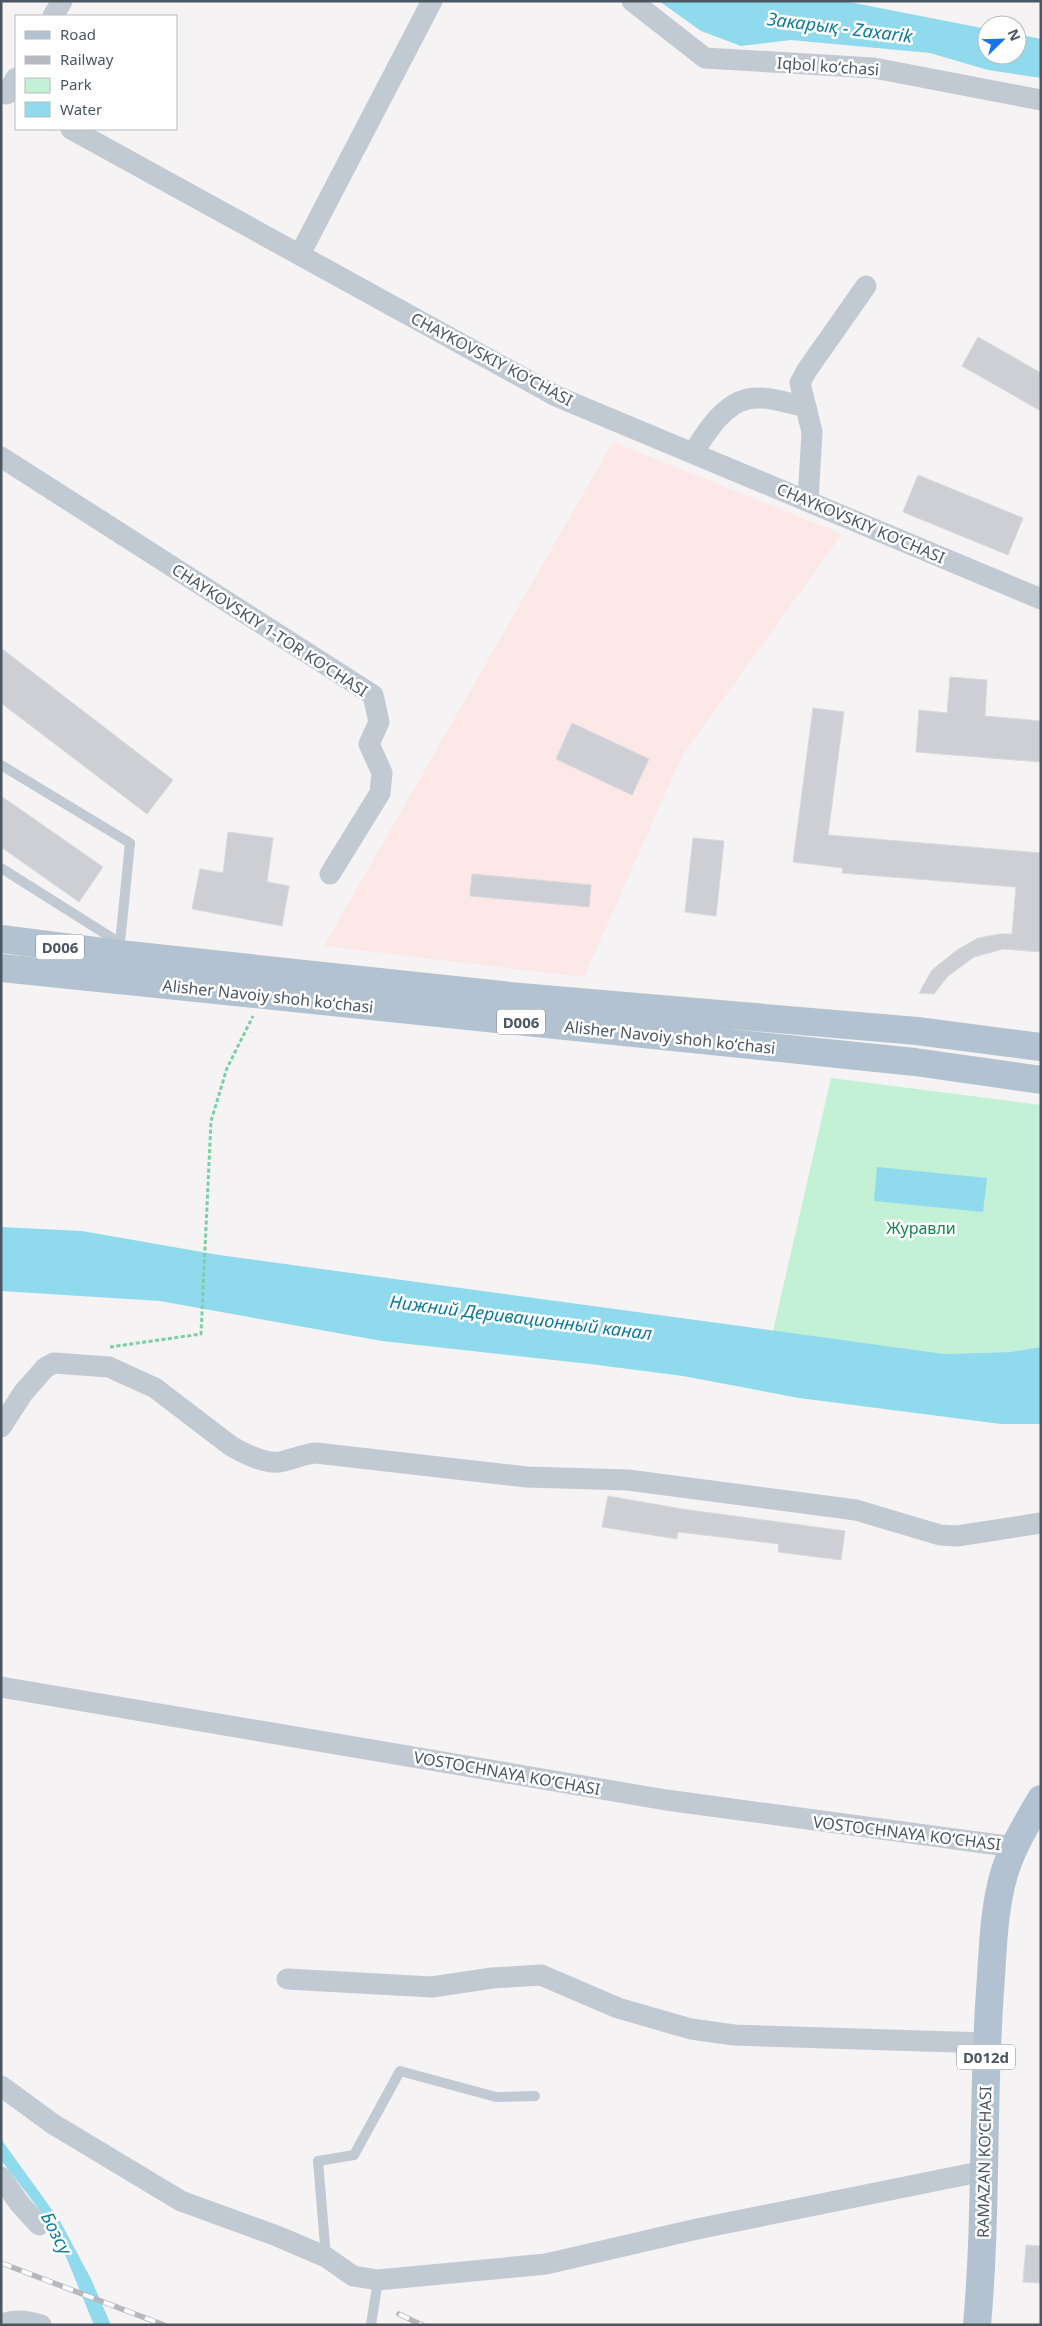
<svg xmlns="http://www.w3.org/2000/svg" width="1042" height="2326" viewBox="0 0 1042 2326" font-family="'Noto Sans',sans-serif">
	<rect width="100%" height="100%" fill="#f5f3f3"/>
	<path fill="#fce8e6" d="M613 442 842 534 682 756 584 977 324 946Z"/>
	<path fill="#c3f1d5" d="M831 1078 1041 1105V1347L1010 1352 945 1354 773 1331Z"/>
	<g fill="#90daee">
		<path d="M659 1H844L987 29V55H1017V34L1041 39V78L988 70 930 53 791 40 741 46 701 31Z"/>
		<path d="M877 1167 987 1178 983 1212 874 1201Z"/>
		<path d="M1 1227 82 1231 219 1255 945 1354 1010 1352 1041 1347V1424H1001L799 1398 683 1376 590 1364 382 1341 160 1301 1 1291Z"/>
		<path d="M1 2139 60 2221 91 2279 111 2325H94L55 2230 1 2160Z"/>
	</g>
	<g fill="#cdcfd5" stroke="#d7d9de">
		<path d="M978 337 1041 373V411L962 366Z"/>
		<path d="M918 475 1023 518 1008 555 903 512Z"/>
		<path d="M1 648 173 780 147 814 1 703Z"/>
		<path d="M950 677 987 680 985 716 1041 721V762L916 752 919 710 947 713Z"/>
		<path d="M813 708 844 712 828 835 1041 853V952L1003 949 974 957 948 976 934 994 919 993 932 970 957 950 978 938 1000 934H1012L1016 887 842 873 843 868 793 862Z"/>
		<path d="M572 723 649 759 632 795 556 759Z"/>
		<path d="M1 796 103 867 79 902 1 847Z"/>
		<path d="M228 832 273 838 267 882 289 886 282 926 192 909 200 869 223 873Z"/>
		<path d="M693 838 724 841 716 916 685 912Z"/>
		<path d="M472 874 591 885 589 907 470 896Z"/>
		<path d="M608 1496 682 1509 845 1531 841 1560 778 1552 779 1544 678 1532 677 1539 602 1527Z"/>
		<path d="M1026 2245 1041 2246V2283L1023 2282Z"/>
	</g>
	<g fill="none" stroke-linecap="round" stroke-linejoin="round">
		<path stroke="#7ad0a6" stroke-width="3" stroke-dasharray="4 2.5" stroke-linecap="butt" d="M110 1347 201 1334 211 1121 227 1068 253 1016"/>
		<g stroke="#c1cad2" stroke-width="10">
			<path d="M1 765 130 843 120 943 1 868"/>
			<path d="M326 2257 318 2161 354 2155 400 2071 496 2097 535 2096"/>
			<path d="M371 2325 378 2280"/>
		</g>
		<g stroke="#c1cad2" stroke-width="21">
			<path d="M632 1 705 58 874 68 1041 100"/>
			<path d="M53 16 62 1"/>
			<path d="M7 94 16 78"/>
			<path d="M71 129 556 396 1041 599"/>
			<path d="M300 254 432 1"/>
			<path d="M693 453C706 433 723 404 748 399 765 395 789 403 806 407"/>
			<path d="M1 457 373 695 379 722 369 744 382 773 380 793 330 874"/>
			<path d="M808 500 812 432 800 383 807 370 866 286"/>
			<path d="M1 1427 23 1393 45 1368 54 1363 109 1367 155 1388 231 1446C245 1454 268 1466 284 1461 296 1458 304 1454 316 1453L527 1477 628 1480 856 1510 940 1535 957 1536 1041 1523"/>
			<path d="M1 1687 666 1800 1014 1847"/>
			<path d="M287 1979 432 1987 492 1978 541 1975 618 2008 691 2029 734 2035 987 2043"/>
			<path d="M1 2086 53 2124 181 2201 277 2236 326 2257 353 2276 378 2280 546 2264 697 2229 984 2171"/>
			<path d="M1 2177 19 2203 39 2225"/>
			<path d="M1 2324C15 2319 27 2320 41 2325"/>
		</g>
		<g stroke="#b3c2d1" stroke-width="28">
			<path d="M1 939 119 954 520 997 917 1031 1041 1047"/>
			<path d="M1 968 915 1062 1041 1080"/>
			<path d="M977 2325C987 2214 982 2102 990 1991 993 1952 993 1912 1004 1874 1012 1847 1027 1823 1041 1799"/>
		</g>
		<g stroke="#b5b8bd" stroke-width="5.5">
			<g id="rail">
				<path d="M1 2263 164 2325"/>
				<path d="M399 2314 422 2325"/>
			</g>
		</g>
		<use href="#rail" stroke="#fff" stroke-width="4" stroke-dasharray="11" stroke-linecap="butt"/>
	</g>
	<g text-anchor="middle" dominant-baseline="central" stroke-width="5" stroke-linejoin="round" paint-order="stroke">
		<g fill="#fff" stroke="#808990" stroke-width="1">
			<rect x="36" y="934.5" width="48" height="25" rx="4"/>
			<rect x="497" y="1009.5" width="48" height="25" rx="4"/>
			<rect x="957" y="2044.5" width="58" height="25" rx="4"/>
		</g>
		<g font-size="15" font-weight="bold" fill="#4a5661">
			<text x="60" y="947">D006</text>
			<text x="521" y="1022">D006</text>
			<text x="986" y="2057">D012d</text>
		</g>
		<g font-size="16" fill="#4a5661" stroke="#fff">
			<text transform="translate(828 66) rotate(4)">Iqbol koʻchasi</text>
			<text transform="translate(492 359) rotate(28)">CHAYKOVSKIY KO‘CHASI</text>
			<text transform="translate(861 523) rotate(23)">CHAYKOVSKIY KO‘CHASI</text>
			<text transform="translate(270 630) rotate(33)">CHAYKOVSKIY 1-TOR KO‘CHASI</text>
			<text transform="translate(268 996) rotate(6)">Alisher Navoiy shoh koʻchasi</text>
			<text transform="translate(670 1037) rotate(6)">Alisher Navoiy shoh koʻchasi</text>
			<text transform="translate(507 1773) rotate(10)">VOSTOCHNAYA KO‘CHASI</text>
			<text transform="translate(907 1833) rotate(7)">VOSTOCHNAYA KO‘CHASI</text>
			<text transform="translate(984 2162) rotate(-89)">RAMAZAN KO‘CHASI</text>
		</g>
		<g font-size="16" fill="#17864f" stroke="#fff">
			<text x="921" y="1228">Журавли</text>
		</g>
		<g font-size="18" font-style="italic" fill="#0c7c9b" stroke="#fff">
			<text transform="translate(840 27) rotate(7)">Закарық - Zaxarik</text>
			<text transform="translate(521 1317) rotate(7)">Нижний Деривационный канал</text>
			<text transform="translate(57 2233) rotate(63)">Бозсу</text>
		</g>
	</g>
	<rect width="1042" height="2326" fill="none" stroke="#4a5661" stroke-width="5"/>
	<rect x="15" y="15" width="162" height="115" fill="#ffffff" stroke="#b7bbc0"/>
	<rect x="25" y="31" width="25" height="8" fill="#b3c2d1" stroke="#b7bbc0"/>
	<text x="60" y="40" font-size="15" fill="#4a5661">Road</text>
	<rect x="25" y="56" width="25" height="8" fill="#b5b8bd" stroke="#b7bbc0"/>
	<text x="60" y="65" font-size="15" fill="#4a5661">Railway</text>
	<rect x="25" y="78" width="25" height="15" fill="#c3f1d5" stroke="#b7bbc0"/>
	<text x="60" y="90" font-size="15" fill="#4a5661">Park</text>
	<rect x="25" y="102" width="25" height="15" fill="#90daee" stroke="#b7bbc0"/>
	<text x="60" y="115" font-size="15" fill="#4a5661">Water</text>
	<g transform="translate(1002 40) rotate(67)"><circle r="24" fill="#ffffff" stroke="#b7bbc0"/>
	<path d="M0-4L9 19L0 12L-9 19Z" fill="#1a73e8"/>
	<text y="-8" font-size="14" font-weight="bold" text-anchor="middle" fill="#4a5661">N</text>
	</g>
</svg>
